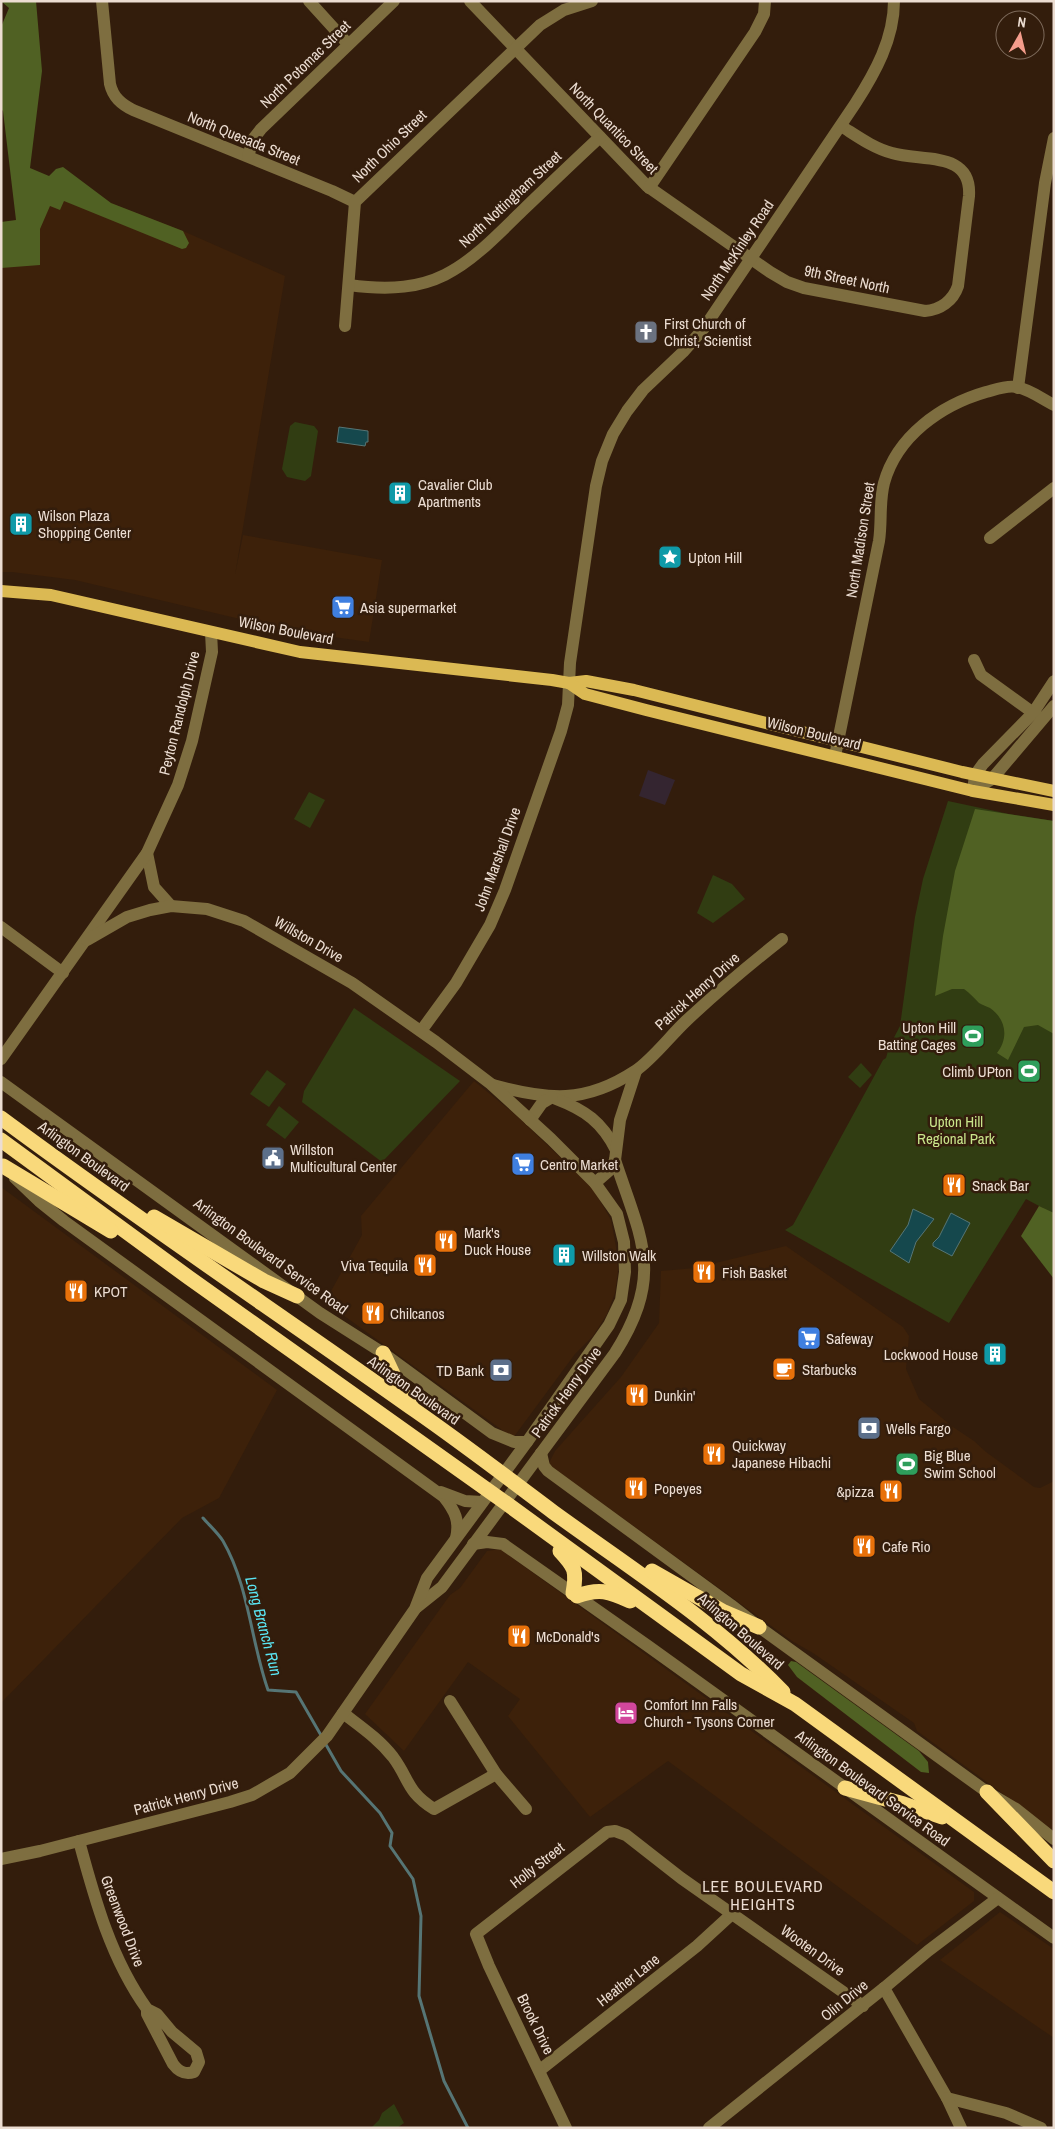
<svg xmlns="http://www.w3.org/2000/svg" width="1055" height="2129" viewBox="0 0 1055 2129" font-family="'Archivo Narrow',sans-serif">
	<rect width="100%" height="100%" fill="#331d0c"/>
	<g fill="#3d210a">
		<path d="M25 170 183 231 285 276 235 575 243 535 382 560 369 642 291 631 75 580 12 572H1V222L30 219Z"/>
		<path d="M474 1081 516 1115 594 1190 611 1220 616 1247 618 1271 615 1293 607 1314 593 1336 575 1354 513 1438 325 1302 362 1235 361 1216Z"/>
		<path d="M1 1187 277 1390 219 1498 182 1518 1 1703Z"/>
		<path d="M786 1246 903 1327 909 1336 906 1369 919 1399 953 1427 974 1441 986 1452 1034 1487 1040 1488 1054 1481V1831L917 1731 914 1723 813 1653 792 1641 552 1467 549 1463 555 1451 621 1377 659 1323 661 1271 695 1268Z"/>
		<path d="M500 1549 974 1892V1901L917 1945 668 1761 590 1817 508 1716 520 1699 468 1662 404 1751 365 1714 450 1595 460 1588 487 1551Z"/>
		<path d="M1000 1912 1054 1949V2038L940 1960Z"/>
	</g>
	<path fill="#342530" d="M648 770 675 780 665 805 639 796Z"/>
	<g fill="#313d12">
		<path d="M295 422 314 426 318 431 311 476 305 481 287 477 282 469 290 426Z"/>
		<path d="M309 792 325 800 310 828 294 819Z"/>
		<path d="M948 801 1009 814 1054 821V1214L1026 1199 949 1323 785 1230 793 1225 883 1060 886 1058 889 1047 900 1026 915 917 923 879Z"/>
		<path d="M713 875 732 884 745 899 713 923 697 913Z"/>
		<path d="M354 1008 460 1081 382 1162 302 1102 304 1091Z"/>
		<path d="M861 1063 872 1075 860 1088 848 1077Z"/>
		<path d="M267 1070 286 1084 269 1107 250 1094Z"/>
		<path d="M279 1106 299 1122 285 1139 266 1125Z"/>
		<path d="M394 2104 404 2123 397 2128H371L379 2120 382 2113Z"/>
	</g>
	<g fill="#506123">
		<path d="M1 1H36L42 71 30 168 49 176 56 169 63 167 111 203 183 231 189 243 186 248 182 249 64 201 60 210 50 206 40 229V265L1 268V222L16 220 3 111 1 109V27L9 8Z"/>
		<path d="M975 809 1054 821V1034L1038 1025 1024 1027 1008 1060 997 1053C1009 1038 1006 1019 990 1008 986 1006 982 1005 979 1003 974 998 970 993 964 989H952L935 996 943 936 955 871Z"/>
		<path d="M1039 1206 1054 1213V1279L1021 1236Z"/>
		<path d="M791 1661 796 1662 919 1751 928 1762 929 1773 921 1772 797 1677 788 1665Z"/>
	</g>
	<g fill="#15484d" stroke="#567575">
		<path d="M339 427 368 431V442H366L365 446 337 442Z"/>
		<path d="M913 1209 934 1219 916 1242 909 1263 890 1251 908 1225Z"/>
		<path d="M951 1213 970 1223 952 1256 933 1246V1243L939 1237Z"/>
	</g>
	<g fill="none" stroke-linecap="round" stroke-linejoin="round">
		<g stroke="#567575" stroke-width="3">
			<path d="M203 1518C209 1525 218 1533 223 1541 249 1586 251 1642 268 1690L296 1692 322 1737"/>
			<path d="M325 1743 341 1771 380 1813 392 1833 390 1846 413 1879 421 1916 419 1996 444 2081 468 2128"/>
		</g>
		<g stroke="#7e6e40" stroke-width="12">
			<path d="M102 1 110 84C113 97 121 104 133 110L332 191 355 202"/>
			<path d="M309 1 348 44"/>
			<path d="M470 1 647 186 770 272 787 282 804 288 925 311C940 310 953 301 958 286L969 196C972 150 921 162 892 153 873 148 857 136 841 126"/>
			<path d="M248 156 254 138 261 129 394 1"/>
			<path d="M649 188 755 32 764 14 765 1"/>
			<path d="M349 285C437 297 464 268 522 211 548 186 574 161 600 137"/>
			<path d="M345 326 355 202 540 25 564 10 592 1"/>
			<path d="M1018 388 1045 183 1054 138"/>
			<path d="M990 538 1054 488"/>
			<path d="M974 660 981 675 1039 717"/>
			<path d="M835 756 879 541C882 521 879 502 884 483 897 436 941 405 986 392 994 390 1007 385 1016 387 1029 389 1042 399 1054 405"/>
			<path d="M973 791 975 775 983 764 1033 713 1054 681"/>
			<path d="M973 791 992 779 1054 706"/>
			<path d="M147 853 154 887 171 906"/>
			<path d="M1 927 63 973"/>
			<path d="M421 1031 456 983 490 925 505 890 561 731 568 705 570 663 596 486 602 461 613 434 627 411 643 390 683 352 704 328 855 104C875 73 894 39 894 1"/>
			<path d="M1 1059 147 853 178 785 192 741 212 652 211 632"/>
			<path d="M1 1082 320 1313 383 1353 492 1433 514 1442H527"/>
			<path d="M493 1085C548 1100 585 1104 635 1071 651 1061 671 1035 686 1021 717 992 749 965 782 939"/>
			<path d="M556 1099C585 1110 602 1122 616 1150"/>
			<path d="M530 1120 542 1103 552 1097"/>
			<path d="M15 1178 39 1201 64 1221 444 1497C455 1511 460 1521 456 1538"/>
			<path d="M595 1183 611 1169 615 1160 620 1120 636 1071"/>
			<path d="M541 1453 544 1466 548 1471 731 1605 759 1627 987 1792 1016 1809 1054 1839"/>
			<path d="M441 1492 465 1501 482 1502"/>
			<path d="M473 1544 487 1542 503 1544 648 1646 1054 1938"/>
			<path d="M417 1607 442 1587 615 1353C665 1274 641 1239 615 1160"/>
			<path d="M450 1701 496 1774 526 1809"/>
			<path d="M343 1713C361 1727 379 1739 393 1757 410 1780 406 1791 434 1809L496 1774"/>
			<path d="M79 1841C95 1900 111 1959 147 2009V2014L173 2064C179 2072 185 2075 194 2072L199 2062 196 2052 172 2032 157 2014 147 2009"/>
			<path d="M1 1859 40 1851 230 1802 252 1795 290 1773 327 1736 415 1609 427 1578 527 1442 609 1325 621 1300 625 1272 624 1242 617 1214 595 1183 551 1139 491 1084 436 1042 352 983 244 921 207 909 171 906 150 910 127 917 87 940"/>
			<path d="M884 1988 947 2098 1006 2113 1041 2128"/>
			<path d="M540 2070 697 1946 733 1913"/>
			<path d="M947 2098 961 2128"/>
			<path d="M566 2128 489 1966 476 1934 607 1832 615 1831 626 1835 681 1878 863 2006"/>
			<path d="M709 2128 884 1988 928 1951 998 1898"/>
		</g>
		<g stroke="#dbb953" stroke-width="12">
			<path d="M1 591 51 595 300 652 552 680 569 683 586 681 634 690 962 772 1054 791"/>
			<path d="M569 683 585 694 646 710 973 791 1054 805"/>
		</g>
		<g stroke="#f9d97b" stroke-width="15">
			<path d="M1 1118C137 1219 278 1313 416 1411 462 1443 508 1478 553 1512 633 1570 714 1621 783 1692"/>
			<path d="M1 1140 188 1277 503 1501 741 1674 795 1704 1054 1892"/>
			<path d="M3 1166 111 1231"/>
			<path d="M154 1217 264 1281 297 1296"/>
			<path d="M383 1353 399 1387 411 1404"/>
			<path d="M560 1551C575 1567 577 1571 573 1593"/>
			<path d="M652 1571 724 1612 759 1627"/>
			<path d="M577 1596C599 1588 609 1591 630 1601"/>
			<path d="M845 1788 904 1804 942 1817"/>
			<path d="M987 1792 1054 1861"/>
		</g>
	</g>
	<defs>
		<g id="church-square" transform="scale(1.25)"><rect x="-9" y="-9" width="18" height="18" rx="4" fill="#6b7280" stroke="#331d0c"/><path d="M-1.2-6h2.4v3.5h3.3v2.4h-3.3V6h-2.4V-.1h-3.3v-2.4h3.3Z" fill="#fff"/></g>
		<g id="building-square" transform="scale(1.25)"><rect x="-9" y="-9" width="18" height="18" rx="4" fill="#0f9aa8" stroke="#331d0c"/><path d="M-4-6H4V6H1V3H-1V6H-4ZM-2.5-4.3h1.7v1.8h-1.7ZM.8-4.3h1.7v1.8H.8ZM-2.5-1h1.7V.8h-1.7ZM.8-1h1.7V.8H.8Z" fill="#fff"/></g>
		<g id="sight-square" transform="scale(1.25)"><rect x="-9" y="-9" width="18" height="18" rx="4" fill="#0f9aa8" stroke="#331d0c"/><path d="M0-6L1.8-2.2L6-1.7L2.9 1.2L3.7 5.4L0 3.3L-3.7 5.4L-2.9 1.2L-6-1.7L-1.8-2.2Z" fill="#fff"/></g>
		<g id="supermarket-square" transform="scale(1.25)"><rect x="-9" y="-9" width="18" height="18" rx="4" fill="#3f7fe0" stroke="#331d0c"/><path d="M-6-5.5h2.5l.6 2H6L4.5 2H-2.5L-4.4-4H-6ZM-1.5 3.2a1.3 1.3 0 1 0 .1 0ZM3 3.2a1.3 1.3 0 1 0 .1 0Z" fill="#fff"/></g>
		<g id="stadium-square" transform="scale(1.25)"><rect x="-9" y="-9" width="18" height="18" rx="4" fill="#2e9e5b" stroke="#331d0c"/><path d="M0-5a6.5 5 0 1 0 0 10a6.5 5 0 1 0 0-10ZM-3.5-1.8h7v3.6h-7Z" fill="#fff"/></g>
		<g id="civic-square" transform="scale(1.25)"><rect x="-9" y="-9" width="18" height="18" rx="4" fill="#5c6f8a" stroke="#331d0c"/><path d="M-.6-6.5H3V-4.5H.6V-3L4-1V1h2V6H-6V1h2V-1L-.6-3ZM-1.2 2.5V6h2.4V2.5Z" fill="#fff"/></g>
		<g id="restaurant-square" transform="scale(1.25)"><rect x="-9" y="-9" width="18" height="18" rx="4" fill="#e8710a" stroke="#331d0c"/><path d="M-5-6h1v4h1v-4h1v4h1v-4h1v5L-1.5 .5V6h-2V.5L-5-1ZM5-6V6H3V1.5H1.5Q1.5-4 5-6Z" fill="#fff"/></g>
		<g id="cafe-square" transform="scale(1.25)"><rect x="-9" y="-9" width="18" height="18" rx="4" fill="#e8710a" stroke="#331d0c"/><path d="M-5.5-4.5H6V0H3Q3 3.5 0 3.5H-2.5Q-5.5 3.5-5.5 0ZM3-3.2v2h1.7v-2ZM-6 4.5H4V6H-6Z" fill="#fff"/></g>
		<g id="bank-square" transform="scale(1.25)"><rect x="-9" y="-9" width="18" height="18" rx="4" fill="#5c6f8a" stroke="#331d0c"/><path d="M-6-4H6V4H-6ZM0-2.3a2.3 2.3 0 1 0 0 4.6a2.3 2.3 0 1 0 0-4.6Z" fill="#fff"/></g>
		<g id="hotel-square" transform="scale(1.25)"><rect x="-9" y="-9" width="18" height="18" rx="4" fill="#d1479c" stroke="#331d0c"/><path d="M-6-4.5h1.5V1H6V5H4.5V3h-9V5H-6ZM-4 0a1.8 1.8 0 1 1 3.6 0ZM.5 0V-2.5h3Q6-2.5 6 0Z" fill="#fff"/></g>
	</defs>
	<g fill-rule="evenodd">
		<use href="#church-square" x="646" y="332"/>
		<use href="#building-square" x="400" y="493"/>
		<use href="#building-square" x="21" y="524"/>
		<use href="#sight-square" x="670" y="557"/>
		<use href="#supermarket-square" x="343" y="607"/>
		<use href="#stadium-square" x="973" y="1036"/>
		<use href="#stadium-square" x="1029" y="1071"/>
		<use href="#civic-square" x="273" y="1158"/>
		<use href="#supermarket-square" x="523" y="1164"/>
		<use href="#restaurant-square" x="954" y="1185"/>
		<use href="#restaurant-square" x="446" y="1241"/>
		<use href="#building-square" x="564" y="1255"/>
		<use href="#restaurant-square" x="425" y="1265"/>
		<use href="#restaurant-square" x="704" y="1272"/>
		<use href="#restaurant-square" x="76" y="1291"/>
		<use href="#restaurant-square" x="373" y="1313"/>
		<use href="#supermarket-square" x="809" y="1338"/>
		<use href="#building-square" x="995" y="1354"/>
		<use href="#cafe-square" x="784" y="1369"/>
		<use href="#bank-square" x="501" y="1370"/>
		<use href="#restaurant-square" x="637" y="1395"/>
		<use href="#bank-square" x="869" y="1428"/>
		<use href="#restaurant-square" x="714" y="1454"/>
		<use href="#stadium-square" x="907" y="1464"/>
		<use href="#restaurant-square" x="636" y="1488"/>
		<use href="#restaurant-square" x="891" y="1491"/>
		<use href="#restaurant-square" x="864" y="1546"/>
		<use href="#restaurant-square" x="519" y="1636"/>
		<use href="#hotel-square" x="626" y="1713"/>
	</g>
	<g text-anchor="middle" dominant-baseline="central" stroke-width="5" stroke-linejoin="round" paint-order="stroke">
		<g font-size="15" fill="#ecddd2" stroke="#331d0c">
			<text transform="translate(305 64) rotate(-44)">North Potomac Street</text>
			<text transform="translate(614 128) rotate(46)">North Quantico Street</text>
			<text transform="translate(244 138) rotate(22)">North Quesada Street</text>
			<text transform="translate(389 146) rotate(-44)">North Ohio Street</text>
			<text transform="translate(510 199) rotate(-43)">North Nottingham Street</text>
			<text transform="translate(737 250) rotate(-56)">North McKinley Road</text>
			<text transform="translate(847 279) rotate(12)">9th Street North</text>
			<text transform="translate(860 540) rotate(-81)">North Madison Street</text>
			<text transform="translate(286 630) rotate(11)">Wilson Boulevard</text>
			<text transform="translate(179 713) rotate(-76)">Peyton Randolph Drive</text>
			<text transform="translate(814 733) rotate(14)">Wilson Boulevard</text>
			<text transform="translate(497 859) rotate(-70)">John Marshall Drive</text>
			<text transform="translate(309 939) rotate(30)">Willston Drive</text>
			<text transform="translate(697 991) rotate(-42)">Patrick Henry Drive</text>
			<text transform="translate(84 1156) rotate(36)">Arlington Boulevard</text>
			<text transform="translate(271 1256) rotate(36)">Arlington Boulevard Service Road</text>
			<text transform="translate(414 1390) rotate(35)">Arlington Boulevard</text>
			<text transform="translate(566 1392) rotate(-54)">Patrick Henry Drive</text>
			<text transform="translate(741 1631) rotate(41)">Arlington Boulevard</text>
			<text transform="translate(873 1788) rotate(36)">Arlington Boulevard Service Road</text>
			<text transform="translate(186 1796) rotate(-15)">Patrick Henry Drive</text>
			<text transform="translate(537 1865) rotate(-38)">Holly Street</text>
			<text transform="translate(123 1921) rotate(69)">Greenwood Drive</text>
			<text transform="translate(813 1950) rotate(36)">Wooten Drive</text>
			<text transform="translate(628 1980) rotate(-38)">Heather Lane</text>
			<text transform="translate(844 2000) rotate(-39)">Olin Drive</text>
			<text transform="translate(536 2024) rotate(64)">Brook Drive</text>
		</g>
		<g font-size="15" fill="#ecddd2" stroke="#331d0c" text-anchor="start">
			<text x="664" y="323">First Church of<tspan x="664" dy="17">Christ, Scientist</tspan></text>
			<text x="418" y="484">Cavalier Club<tspan x="418" dy="17">Apartments</tspan></text>
			<text x="38" y="515">Wilson Plaza<tspan x="38" dy="17">Shopping Center</tspan></text>
			<text x="688" y="557">Upton Hill</text>
			<text x="360" y="607">Asia supermarket</text>
			<text x="956" y="1027" text-anchor="end">Upton Hill<tspan x="956" dy="17">Batting Cages</tspan></text>
			<text x="1012" y="1071" text-anchor="end">Climb UPton</text>
			<text x="290" y="1149">Willston<tspan x="290" dy="17">Multicultural Center</tspan></text>
			<text x="540" y="1164">Centro Market</text>
			<text x="972" y="1185">Snack Bar</text>
			<text x="464" y="1232">Mark's<tspan x="464" dy="17">Duck House</tspan></text>
			<text x="582" y="1255">Willston Walk</text>
			<text x="408" y="1265" text-anchor="end">Viva Tequila</text>
			<text x="722" y="1272">Fish Basket</text>
			<text x="94" y="1291">KPOT</text>
			<text x="390" y="1313">Chilcanos</text>
			<text x="826" y="1338">Safeway</text>
			<text x="978" y="1354" text-anchor="end">Lockwood House</text>
			<text x="802" y="1369">Starbucks</text>
			<text x="484" y="1370" text-anchor="end">TD Bank</text>
			<text x="654" y="1395">Dunkin'</text>
			<text x="886" y="1428">Wells Fargo</text>
			<text x="732" y="1445">Quickway<tspan x="732" dy="17">Japanese Hibachi</tspan></text>
			<text x="924" y="1455">Big Blue<tspan x="924" dy="17">Swim School</tspan></text>
			<text x="654" y="1488">Popeyes</text>
			<text x="874" y="1491" text-anchor="end">&amp;pizza</text>
			<text x="882" y="1546">Cafe Rio</text>
			<text x="536" y="1636">McDonald's</text>
			<text x="644" y="1704">Comfort Inn Falls<tspan x="644" dy="17">Church - Tysons Corner</tspan></text>
		</g>
		<g font-size="15" fill="#c9e58b" stroke="#331d0c">
			<text x="956" y="1121">Upton Hill<tspan x="956" dy="17">Regional Park</tspan></text>
		</g>
		<g font-size="16" font-style="italic" fill="#5ae4f2" stroke="#331d0c">
			<text transform="translate(264 1626) rotate(75)">Long Branch Run</text>
		</g>
		<g font-size="16" letter-spacing="1" fill="#ecddd2" stroke="#331d0c">
			<text x="763" y="1886">LEE BOULEVARD<tspan x="763" dy="18">HEIGHTS</tspan></text>
		</g>
	</g>
	<rect width="1055" height="2129" fill="none" stroke="#ecddd2" stroke-width="5"/>
	<g transform="translate(1020 35) rotate(8)"><circle r="24" fill="#331d0c" stroke="#7d6a5b"/>
	<path d="M0-4L9 19L0 12L-9 19Z" fill="#f49d8c"/>
	<text y="-8" font-size="14" font-weight="bold" text-anchor="middle" fill="#ecddd2">N</text>
	</g>
</svg>
